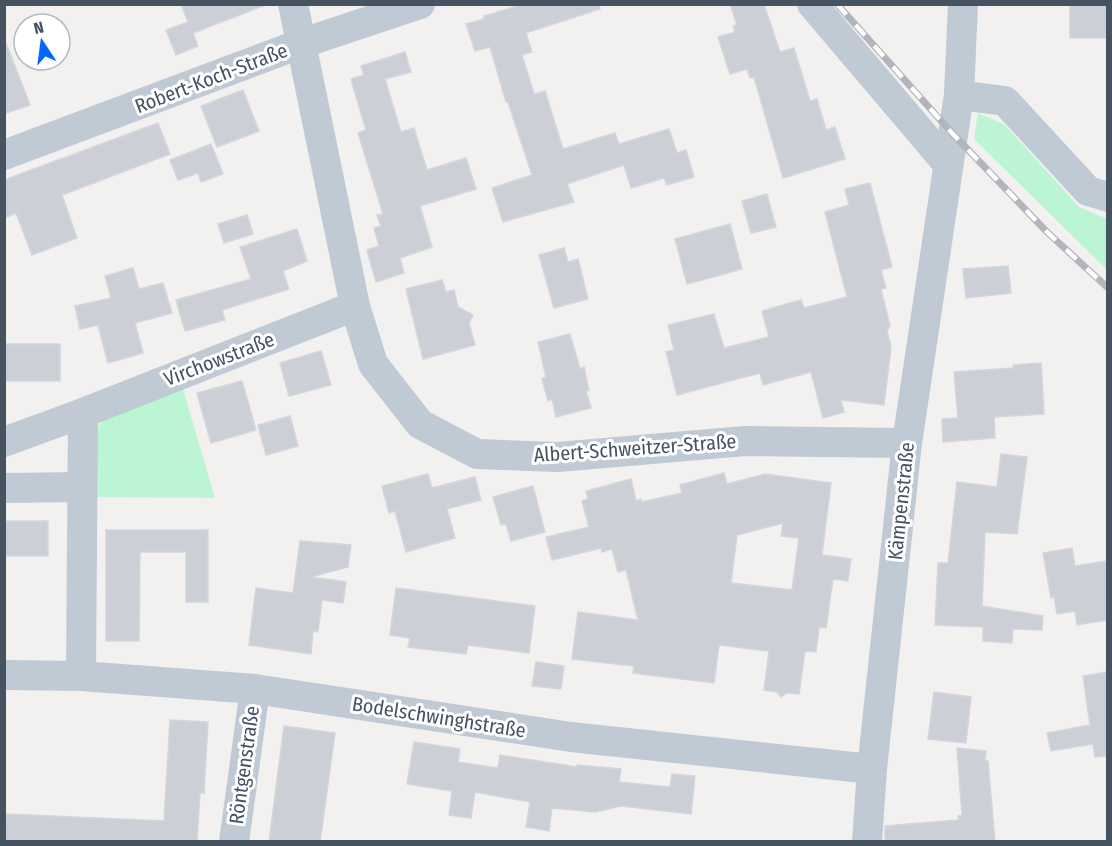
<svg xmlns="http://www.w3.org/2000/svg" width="1112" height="846" viewBox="0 0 1112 846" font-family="'Fira Sans Condensed',sans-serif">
	<rect width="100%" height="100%" fill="#f3f0f0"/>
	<g fill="#bbf5d3">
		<path d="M978 113 1005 125 1079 207 1107 219V270L974 139Z"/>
		<path d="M182 386 215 498 94 497V433L106 415Z"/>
	</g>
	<g fill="#cccfd6" stroke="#d4d6dd" stroke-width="1.5" fill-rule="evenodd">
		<path d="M181 4H262L263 6 193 33 198 46 176 55 166 30 188 22Z"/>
		<path d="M524 4H599L600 9 526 33 532 52 522 55 534 94 545 91 563 149 615 133 619 144 669 129 677 153 686 150 694 177 667 185 664 178 631 188 624 165 567 184 574 202 503 222 492 188 532 175 508 102H506L490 47 475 51 466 24 484 19V16Z"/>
		<path d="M730 4H764L780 52 794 48 810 101 817 99 826 130 835 127 845 159 783 178 754 77 750 78 747 69 730 74 718 37 735 32 733 26 737 25Z"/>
		<rect x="1070" y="4" width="37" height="34"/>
		<path d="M6 43 30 105 4 114V44Z"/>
		<path d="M405 52 411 72 385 79 401 132 414 128 427 170 466 158 476 189 420 206 432 247 400 258 404 273 376 282 367 250 379 246 374 228 381 226 377 215 383 214 358 133 366 130 351 79 364 75 361 66Z"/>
		<path d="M243 90 259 131 217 147 201 106Z"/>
		<path d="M158 123 170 154 62 195 77 238 32 255 16 213 4 218V180Z"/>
		<path d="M211 144 223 174 201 182 198 173 178 180 170 160Z"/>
		<path d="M870 183 892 267 881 270 886 288 881 289 890 326 887 331 891 347 884 405 841 400 844 412 823 418 811 372 763 385 760 373 677 395 666 352 674 350 668 325 714 314 724 348 769 337 762 311 801 300 804 308 847 297 825 212 849 205 845 189Z"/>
		<path d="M767 194 776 227 751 233 742 201Z"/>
		<path d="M247 215 253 234 224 243 218 224Z"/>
		<path d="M730 224 742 269 687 284 675 239Z"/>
		<path d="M297 229 307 261 283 271 289 289 222 310 225 320 185 331 176 300 251 279 240 247Z"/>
		<path d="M564 248 568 262 578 259 588 299 554 308 539 255Z"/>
		<path d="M1008 266 1011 293 966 298 963 269Z"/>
		<path d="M133 268 139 289 163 283 172 313 135 323 143 353 108 363 98 325 80 329 75 306 111 298 105 276Z"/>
		<path d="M442 280 446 292 454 290 458 307 473 315 469 323 475 345 423 359 406 289Z"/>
		<path d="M570 334 580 369 584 367 589 390 586 391 591 408 556 417 552 399 548 401 542 379 546 377 538 342Z"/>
		<rect x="4" y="344" width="56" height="37"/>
		<path d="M321 351 331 385 289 396 280 363Z"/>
		<path d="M1041 363 1044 414 994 417 995 438 943 442 942 419 958 418 954 372 1013 368V365Z"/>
		<path d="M242 381 256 430 211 443 197 393Z"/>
		<path d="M290 416 298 446 266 455 258 425Z"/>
		<path d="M1001 454 1027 457 1017 534 985 532 982 606 1043 616 1042 630 1013 629 1012 643 983 641V627L935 625 938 563H948L957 482 997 487Z"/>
		<path d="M724 473 727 484 765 474 831 483 822 555 851 559 848 581 833 579 826 628 819 627 816 652 805 651 799 694 787 693 781 697 777 692 764 690 769 651 719 645 714 683 633 673 634 666 572 659 578 612 638 620 626 570 618 572 612 549 602 552 601 548 552 560 546 537 589 527 582 501 588 499 586 491 631 479 636 501 641 499 642 502 682 493 680 485ZM783 523 781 536 799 538 792 590 731 583 737 535Z"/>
		<path d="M428 474 432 488 475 477 481 500 447 509 455 538 406 552 395 511 389 513 382 486Z"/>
		<path d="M533 486 545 532 511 541 506 524 501 525 493 497Z"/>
		<rect x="4" y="521" width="44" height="35"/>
		<path d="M106 530H208V602H186V552H140L139 641H106Z"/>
		<path d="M300 541 351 545 348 567 311 577 346 582 343 603 322 600 318 632 313 631 311 654 249 645 256 588 293 593Z"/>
		<path d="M1072 548 1075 566 1107 561V620L1077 625 1075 611 1057 614 1054 597 1051 598 1043 553Z"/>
		<path d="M396 588 535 606 529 653 468 645 466 654 408 647 410 638 390 635Z"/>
		<path d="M536 662 564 666 561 689 532 686Z"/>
		<path d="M1107 672V756L1095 757 1093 744 1051 751 1047 733 1090 725 1083 676Z"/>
		<path d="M934 692 971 697 966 743 928 739Z"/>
		<path d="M170 720 208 722 204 793 200 792 197 842H5L4 817H7V814L164 821Z"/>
		<path d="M284 726 335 733 320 842H269Z"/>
		<path d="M414 742 460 749 458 762 498 768 500 755 577 767V765L621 769 619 782 670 787 672 774 695 776 691 814 621 806 595 812 552 808 549 831 526 827 530 802 475 792 471 818 449 815 452 791 407 784Z"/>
		<path d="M957 748 986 751 985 761H988L995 842H885V826L959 820 958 816 962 815Z"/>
	</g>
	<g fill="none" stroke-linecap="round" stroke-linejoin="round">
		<g stroke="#c0cad4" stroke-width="30">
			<path d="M293 4 355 306 373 364 420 424 477 454 558 457 745 441 907 443"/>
			<path d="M812 4 947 163"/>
			<path d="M959 95 1005 101 1088 191 1108 197"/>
			<path d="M4 155 300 44 420 4"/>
			<path d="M4 442 83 413"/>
			<path d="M4 488 82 487"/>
			<path d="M4 675 81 676 255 689 571 737 872 769"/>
			<path d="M81 676 83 413 355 306"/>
			<path d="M234 842 255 689"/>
			<path d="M867 842 872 769 907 443 959 95 963 4"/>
		</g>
		<g stroke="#b2b5bc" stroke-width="7">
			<path id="rail" d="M837 4 952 133 1047 232 1108 288"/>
		</g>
		<use href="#rail" stroke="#fff" stroke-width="4.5" stroke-dasharray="14" stroke-linecap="butt"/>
	</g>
	<g text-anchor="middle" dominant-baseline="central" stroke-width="6" stroke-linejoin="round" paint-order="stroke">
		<g font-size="20" fill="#465361" stroke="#fff">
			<text transform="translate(211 78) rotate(-21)">Robert-Koch-Straße</text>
			<text transform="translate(219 359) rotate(-21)">Virchowstraße</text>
			<text transform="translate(635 448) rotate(-4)">Albert-Schweitzer-Straße</text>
			<text transform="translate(901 501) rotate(-84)">Kämpenstraße</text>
			<text transform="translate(439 717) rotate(9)">Bodelschwinghstraße</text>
			<text transform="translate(244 765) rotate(-82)">Röntgenstraße</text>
		</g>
	</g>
	<rect width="1112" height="846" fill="none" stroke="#465361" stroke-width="12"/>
	<g transform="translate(42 42) rotate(347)"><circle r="28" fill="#ffffff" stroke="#b5bac0" stroke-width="1.5"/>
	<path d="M0-4.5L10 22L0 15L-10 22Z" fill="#0469fa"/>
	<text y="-9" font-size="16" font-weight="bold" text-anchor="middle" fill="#465361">N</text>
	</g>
</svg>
